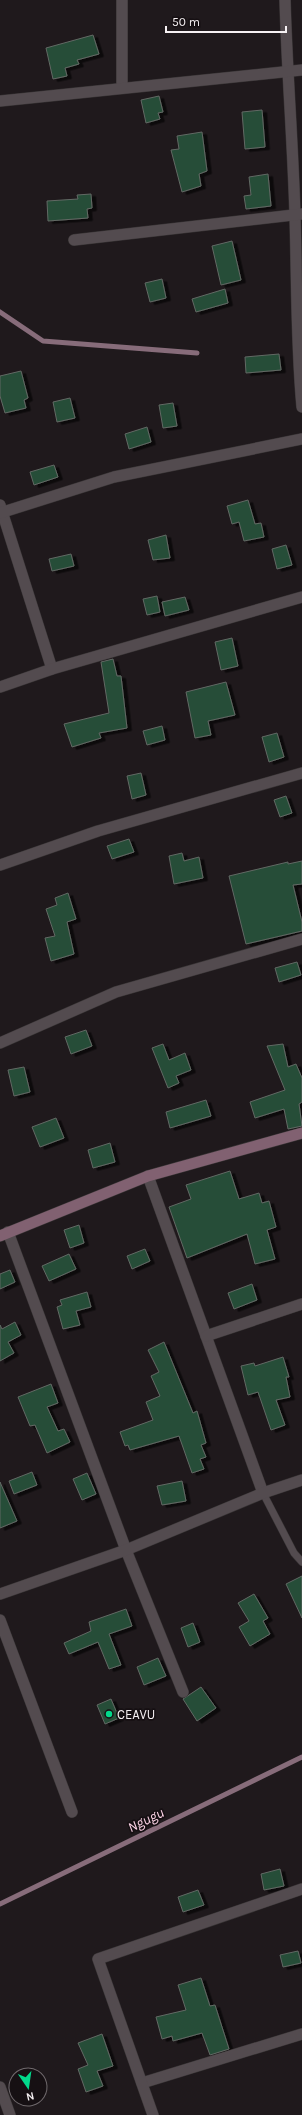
<svg xmlns="http://www.w3.org/2000/svg" width="302" height="2115" viewBox="0 0 302 2115" font-family="Karla,sans-serif">
	<defs>
		<filter id="shadow"><feDropShadow dx="4.5" dy="2.5" stdDeviation="0" flood-color="#0009"/></filter>
	</defs>
	<rect width="100%" height="100%" fill="#1f191c"/>
	<g fill="none" stroke-linecap="round" stroke-linejoin="round">
		<g stroke="#876c7a" stroke-width="5">
			<path d="M0 312 43 341 197 353"/>
			<path d="M0 1904 302 1757"/>
		</g>
	</g>
	<g fill="#254d38" stroke="#626964" filter="url(#shadow)">
		<path d="M93 35 99 54 77 60 79 64 65 68 67 76 53 79 46 48Z"/>
		<path d="M159 96 163 112 158 113 160 119 146 123 141 100Z"/>
		<path d="M262 110 265 147 245 149 242 112Z"/>
		<path d="M202 132 207 171 199 174 201 186 182 192 171 150 179 149 177 136Z"/>
		<path d="M268 174 271 206 246 209 244 196 251 195 249 177Z"/>
		<path d="M91 194 92 208 87 209 88 218 48 221 47 201 78 199 77 195Z"/>
		<path d="M232 241 241 280 221 285 212 246Z"/>
		<path d="M162 279 166 298 150 302 145 283Z"/>
		<path d="M225 289 228 303 196 312 192 299Z"/>
		<path d="M279 354 281 370 246 373 245 357Z"/>
		<path d="M21 371 28 398 24 400 26 408 5 413 0 396V376Z"/>
		<path d="M70 398 75 418 57 422 53 402Z"/>
		<path d="M173 403 177 426 163 428 159 405Z"/>
		<path d="M147 427 151 442 129 449 125 434Z"/>
		<path d="M54 465 58 477 34 485 30 472Z"/>
		<path d="M248 500 255 524 261 523 264 537 244 541 239 522 232 524 227 506Z"/>
		<path d="M166 535 170 558 153 560 148 540Z"/>
		<path d="M286 545 292 565 277 569 272 549Z"/>
		<path d="M71 554 74 566 52 571 49 559Z"/>
		<path d="M157 596 160 612 147 615 143 599Z"/>
		<path d="M185 597 189 610 165 616 162 602Z"/>
		<path d="M232 638 238 666 221 670 215 642Z"/>
		<path d="M113 659 117 676H121L127 728 99 733 101 738 72 747 64 724 109 713 101 662Z"/>
		<path d="M226 682 235 715 208 721 211 735 195 738 186 692Z"/>
		<path d="M162 726 165 740 147 745 143 731Z"/>
		<path d="M277 733 284 757 269 762 262 737Z"/>
		<path d="M141 773 146 795 132 799 127 776Z"/>
		<path d="M286 796 292 813 280 817 274 800Z"/>
		<path d="M129 839 134 852 112 859 107 846Z"/>
		<path d="M182 853 184 861 199 857 203 878 174 884 169 856Z"/>
		<path d="M302 861V884L293 885 302 922V931L246 944 229 876 288 862V864Z"/>
		<path d="M68 893 76 919 67 922 74 954 51 961 45 938 55 936 46 909 57 905 55 898Z"/>
		<path d="M297 962 301 975 279 982 275 968Z"/>
		<path d="M86 1030 92 1046 71 1054 65 1037Z"/>
		<path d="M163 1044 169 1060 185 1053 191 1070 176 1076 179 1083 168 1088 152 1048Z"/>
		<path d="M283 1044 288 1067 296 1064 302 1078V1102L299 1104 302 1126 288 1129 284 1109 255 1118 250 1102 285 1090 267 1046Z"/>
		<path d="M24 1067 30 1092 14 1096 8 1070Z"/>
		<path d="M206 1100 211 1116 170 1128 166 1112Z"/>
		<path d="M56 1118 64 1138 40 1147 32 1127Z"/>
		<path d="M110 1143 115 1162 93 1168 88 1150Z"/>
		<path d="M230 1171 239 1199 259 1193 262 1203 269 1201 276 1227 267 1230 275 1259 255 1264 247 1234 187 1258 169 1207 191 1199 186 1185Z"/>
		<path d="M79 1225 84 1243 70 1248 64 1230Z"/>
		<path d="M145 1249 150 1261 132 1269 127 1256Z"/>
		<path d="M69 1254 76 1269 49 1281 42 1266Z"/>
		<path d="M10 1270 15 1282 0 1289V1274Z"/>
		<path d="M252 1284 257 1300 234 1309 228 1293Z"/>
		<path d="M87 1292 91 1307 76 1311 80 1325 63 1329 57 1307 62 1305 60 1300Z"/>
		<path d="M15 1322 21 1335 8 1342 14 1353 0 1361V1325L2 1329Z"/>
		<path d="M164 1342 193 1413 197 1411 206 1443 201 1445 206 1457 200 1459 204 1469 192 1473 179 1436 130 1450 128 1445 125 1446 120 1432 153 1420 146 1402 160 1396 151 1376 159 1372 148 1350Z"/>
		<path d="M283 1357 289 1377H286L290 1397 276 1400 285 1425 271 1430 258 1392 248 1395 241 1366 254 1363 255 1366Z"/>
		<path d="M51 1384 58 1403 47 1407 58 1431 64 1429 70 1442 47 1453 35 1425 30 1426 18 1397Z"/>
		<path d="M32 1472 37 1485 14 1494 9 1481Z"/>
		<path d="M87 1473 96 1494 82 1500 73 1479Z"/>
		<path d="M182 1481 186 1501 162 1505 157 1486Z"/>
		<path d="M0 1482 17 1521 0 1528Z"/>
		<path d="M302 1576V1618L286 1584Z"/>
		<path d="M254 1594 268 1618 263 1621 270 1634 250 1646 239 1627 249 1621 238 1603Z"/>
		<path d="M126 1609 132 1626 109 1634 121 1665 109 1669 98 1642 69 1654 64 1643 91 1631 89 1622Z"/>
		<path d="M193 1623 200 1642 188 1647 181 1628Z"/>
		<path d="M158 1658 166 1676 144 1685 137 1667Z"/>
		<path d="M201 1687 216 1708 197 1721 183 1699Z"/>
		<path d="M111 1699 119 1718 105 1724 97 1705Z"/>
		<path d="M280 1869 284 1886 264 1890 261 1874Z"/>
		<path d="M198 1890 204 1905 183 1912 178 1897Z"/>
		<path d="M298 1951 301 1963 283 1967 280 1955Z"/>
		<path d="M201 1978 210 2006 215 2005 229 2049 210 2055 202 2033 173 2041 172 2036 162 2039 156 2017 186 2010 178 1985Z"/>
		<path d="M102 2034 113 2066 97 2071 103 2086 86 2092 78 2069 88 2065 78 2043Z"/>
	</g>
	<g fill="none" stroke-linecap="round" stroke-linejoin="round">
		<g stroke="#383435" stroke-width="8">
			<path id="service" d="M263 1493 294 1553 302 1562"/>
		</g>
		<g stroke="#383435" stroke-width="12">
			<g id="minor">
				<path d="M122 0V88"/>
				<path d="M285 0C287 72 293 144 295 216 297 280 296 343 302 407"/>
				<path d="M0 101 302 70"/>
				<path d="M74 240 302 214"/>
				<path d="M0 505 52 669"/>
				<path d="M0 513 114 477 302 439"/>
				<path d="M0 687 52 669 302 597"/>
				<path d="M0 865 98 831 302 773"/>
				<path d="M0 1043 116 992 302 939"/>
				<path d="M148 1176 263 1493"/>
				<path d="M8 1232 126 1550 183 1692"/>
				<path d="M206 1336 302 1304"/>
				<path d="M0 1594 126 1550 263 1493 302 1480"/>
				<path d="M0 1620 72 1812"/>
				<path d="M142 2083 302 2034"/>
				<path d="M0 2087 10 2115"/>
				<path d="M153 2115 98 1959 302 1889"/>
			</g>
		</g>
		<g stroke="#383435" stroke-width="12">
			<path id="secondary" d="M0 1236 148 1176 302 1133"/>
		</g>
		<use href="#service" stroke="#534b4f" stroke-width="7"/>
		<use href="#minor" stroke="#534b4f" stroke-width="11"/>
		<use href="#secondary" stroke="#816171" stroke-width="11"/>
	</g>
	<circle fill="#02d98b" stroke="#161013" stroke-width="1.5" cx="109" cy="1714" r="4"/>
	<g text-anchor="middle" dominant-baseline="central" stroke-width="3.5" stroke-linejoin="round" paint-order="stroke">
		<g font-size="13" fill="#f6f1f3" stroke="#161013" text-anchor="start">
			<text x="117" y="1714">CEAVU</text>
		</g>
		<g font-size="14" font-style="italic" fill="#ffd5e8" stroke="#161013">
			<text transform="translate(146 1820) rotate(-26)">Ngugu</text>
		</g>
	</g>
	<g transform="translate(28 2087) rotate(167)"><circle r="19" fill="#161013" stroke="#706a6d"/>
	<path d="M0-3L7 15L0 10L-7 15Z" fill="#02d98b"/>
	<text y="-6" font-size="11" font-weight="bold" text-anchor="middle" fill="#f6f1f3">N</text>
	</g>
	<path d="M166 26v6h120v-6" fill="none" stroke="#f6f1f3" stroke-width="2"/>
	<text x="172" y="26" font-size="12" fill="#f6f1f3" stroke="#161013" stroke-width="3" paint-order="stroke">50 m</text>
</svg>
